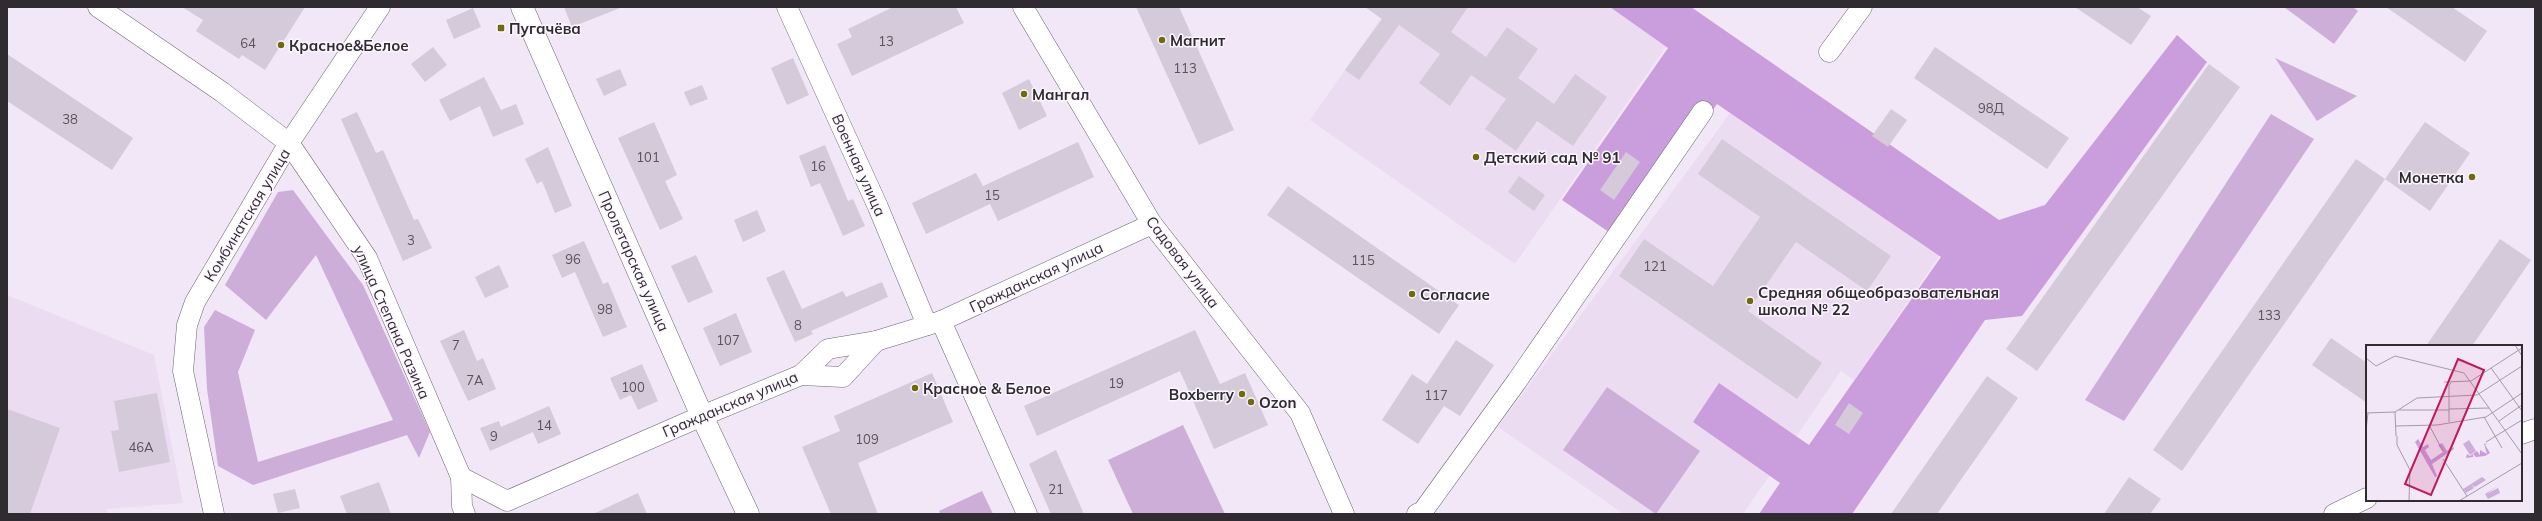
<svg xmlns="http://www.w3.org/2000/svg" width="2542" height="521" viewBox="0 0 2542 521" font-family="Mulish,sans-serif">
	<rect width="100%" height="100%" fill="#f1e7f6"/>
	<g fill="#ecdcf2">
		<path d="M1389 7H1656L1681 25 1515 264 1310 120Z"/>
		<path d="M1762 62 1973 207 1854 380 1841 371 1743 514H1624L1498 427 1723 123Z"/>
		<path d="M7 295 154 355 183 503 107 509V514H7Z"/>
	</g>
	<g fill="#cdaed9">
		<path d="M2284 7H2353L2358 11 2334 44Z"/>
		<path d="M2275 58 2357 96 2317 121Z"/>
		<path d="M2271 114 2314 139 2124 421 2085 400Z"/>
		<path d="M293 190 363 285 430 432 419 458 407 435 253 485 218 466 207 389 204 327 215 310 255 330 238 372 258 462 393 420 316 255 266 320 225 285 278 192Z"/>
		<path d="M1607 387 1700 451 1656 514 1563 450Z"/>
		<path d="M1183 425 1225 514H1133L1108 460Z"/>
		<path d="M982 491 993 514H940L939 511Z"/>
	</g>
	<path fill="#ca9ddc" d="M1610 7H1691L1999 220 2045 205 2177 35 2207 62 2022 316 1985 320 1852 514H1759L1780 483 1693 422 1719 383 1809 445 1941 257 1717 104 1622 241 1562 200 1668 48Z"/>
	<g fill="#d5cad9">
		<path d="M182 7H305L265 70 242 55 239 59 196 31 203 20Z"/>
		<path d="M564 7H620V8L572 27Z"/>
		<path d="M893 7H956L964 23 852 76 837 44 852 37 848 29Z"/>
		<path d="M1136 7H1179L1234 130 1199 145Z"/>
		<path d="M1365 7H1468L1451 32 1486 57 1507 27 1538 49 1518 78 1554 104 1575 74 1607 97 1573 146 1537 121 1516 151 1485 129 1506 99 1471 75 1450 106 1419 83 1440 54 1399 25 1359 80 1345 70 1382 19Z"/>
		<path d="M2075 7H2137L2151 16 2131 45Z"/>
		<path d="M2386 7H2452L2487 31 2465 62Z"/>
		<path d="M473 8 481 27 454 39 446 20Z"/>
		<path d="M433 47 447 65 425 82 411 64Z"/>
		<path d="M1935 47 2069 138 2047 169 1914 78Z"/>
		<path d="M7 54 133 138 112 170 7 101Z"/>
		<path d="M793 58 809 95 787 105 771 68Z"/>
		<path d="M2209 64 2240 87 2037 371 2006 349Z"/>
		<path d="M620 69 627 85 604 96 596 79Z"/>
		<path d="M484 77 501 110 516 104 524 124 493 137 480 106 450 121 439 100Z"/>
		<path d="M1029 79 1047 116 1019 130 1002 93Z"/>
		<path d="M702 85 708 99 690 106 684 92Z"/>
		<path d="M1891 109 1907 120 1888 147 1872 136Z"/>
		<path d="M357 112 376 153 383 150 414 220 418 219 432 248 403 261 341 119Z"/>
		<path d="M654 122 677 175 665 181 683 219 660 230 618 138Z"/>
		<path d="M2425 122 2470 153 2430 211 2385 179Z"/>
		<path d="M1722 139 1891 256 1867 291 1796 242 1748 311 1822 363 1797 399 1619 276 1644 239 1713 286 1760 217 1698 174Z"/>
		<path d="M1078 142 1094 177 998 221 990 204 926 234 912 203 976 173 983 186Z"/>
		<path d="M825 145 848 201 853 199 865 226 843 236 820 183 811 187 799 156Z"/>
		<path d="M548 147 572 206 555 213 542 181 537 184 525 159Z"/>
		<path d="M1626 152 1640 162 1614 200 1600 190Z"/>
		<path d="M2356 159 2385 179 2182 471 2153 450Z"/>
		<path d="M1519 176 1545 195 1534 211 1508 192Z"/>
		<path d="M1288 186 1459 305 1439 334 1267 215Z"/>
		<path d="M757 210 766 231 743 242 734 220Z"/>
		<path d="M2500 239 2531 260 2472 346H2426Z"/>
		<path d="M584 241 603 284 608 282 627 327 603 337 575 272 562 278 552 255Z"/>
		<path d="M696 255 713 292 688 303 671 266Z"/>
		<path d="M499 265 509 287 485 298 475 277Z"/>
		<path d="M784 270 802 309 843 291 846 297 882 282 888 297 811 331 813 334 795 342 766 278Z"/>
		<path d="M736 313 752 352 720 366 703 328Z"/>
		<path d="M464 330 477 361 483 358 496 389 468 401 440 341Z"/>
		<path d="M1195 330 1220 384 1245 373 1268 425 1214 449 1180 371 1037 436 1024 406Z"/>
		<path d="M2331 338 2367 363V403L2312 365Z"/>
		<path d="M1456 340 1494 365 1460 416 1444 406 1418 444 1382 420 1412 374 1427 384Z"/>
		<path d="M642 364 658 401 638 410 631 395 620 400 610 378Z"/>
		<path d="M932 373 953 422 858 463 878 514H831L802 447 840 431 834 416Z"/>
		<path d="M1987 376 2018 398 1937 514H1891Z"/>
		<path d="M157 393 170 462 119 472 111 431 119 430 114 401Z"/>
		<path d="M1849 403 1863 413 1849 434 1835 425Z"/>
		<path d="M549 406 561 434 538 444 533 432 490 451 480 428 499 421 501 427Z"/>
		<path d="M7 409 60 428 30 514H7Z"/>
		<path d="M1056 450 1084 514H1051L1029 464Z"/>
		<path d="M2129 477 2161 499 2150 514H2104Z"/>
		<path d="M379 482 391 514H347L340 496Z"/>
		<path d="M295 489 300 508 278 513 273 494Z"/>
		<path d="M638 493 647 514H593Z"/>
	</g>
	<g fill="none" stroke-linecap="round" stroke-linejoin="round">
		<g stroke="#6f6572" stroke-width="21">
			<g id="street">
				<path d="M98 7 222 92 289 143 367 258 461 477 462 506 465 514"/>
				<path d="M787 7 878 207 927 325"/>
				<path d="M1023 7 1152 224 1300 413 1344 514"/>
				<path d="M1829 52 1862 7"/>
				<path d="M941 321 1027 514"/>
				<path d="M801 375 843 377 876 341"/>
				<path d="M2521 434 2535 429"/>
				<path d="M461 477 507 501 702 416 801 375 828 349 876 341 941 321 1152 224"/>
				<path d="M214 514 183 371 187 325 195 302 289 143 380 7"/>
				<path d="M1417 514 1423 511 1517 381 1703 111"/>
				<path d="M2334 514 2367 498"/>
			</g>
		</g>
		<g stroke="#6f6572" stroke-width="23">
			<path id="secondary" d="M522 7 702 416 748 514"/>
		</g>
		<use href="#street" stroke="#fff" stroke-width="20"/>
		<use href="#secondary" stroke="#fff" stroke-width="22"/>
	</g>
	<g fill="#706b08" stroke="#fcf6ff" stroke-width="1.5">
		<rect x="497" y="24" width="8" height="8" rx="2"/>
		<circle cx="1162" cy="40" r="4"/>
		<circle cx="281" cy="45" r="4"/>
		<circle cx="1024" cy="94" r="4"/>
		<circle cx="1476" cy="157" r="4"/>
		<circle cx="2472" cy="177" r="4"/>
		<circle cx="1412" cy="294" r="4"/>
		<circle cx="1750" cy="301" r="4"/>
		<circle cx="915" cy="388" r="4"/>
		<circle cx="1242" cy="394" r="4"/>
		<circle cx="1251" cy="402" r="4"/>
	</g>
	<g text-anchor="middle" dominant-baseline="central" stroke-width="3" stroke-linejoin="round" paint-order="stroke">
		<g font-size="13" fill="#58535b">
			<text x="886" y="41">13</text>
			<text x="248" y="43">64</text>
			<text x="1185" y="68">113</text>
			<text x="1991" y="108">98Д</text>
			<text x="70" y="119">38</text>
			<text x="648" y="157">101</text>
			<text x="818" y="166">16</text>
			<text x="992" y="195">15</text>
			<text x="411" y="240">3</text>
			<text x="573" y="259">96</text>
			<text x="1363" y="260">115</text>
			<text x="1655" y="266">121</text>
			<text x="605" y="309">98</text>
			<text x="2269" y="315">133</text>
			<text x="798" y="325">8</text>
			<text x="728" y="340">107</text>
			<text x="456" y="345">7</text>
			<text x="475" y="380">7А</text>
			<text x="1116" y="383">19</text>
			<text x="633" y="387">100</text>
			<text x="1436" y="395">117</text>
			<text x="544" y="425">14</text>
			<text x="494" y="436">9</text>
			<text x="867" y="439">109</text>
			<text x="141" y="447">46А</text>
			<text x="1056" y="489">21</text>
		</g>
		<g font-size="15" font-weight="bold" fill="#2f2b31" stroke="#fcf6ff" text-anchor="start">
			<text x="509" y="28">Пугачёва</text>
			<text x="1170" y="40">Магнит</text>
			<text x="289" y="45">Красное&amp;Белое</text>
			<text x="1032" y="94">Мангал</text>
			<text x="1484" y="157">Детский сад № 91</text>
			<text x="2464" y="177" text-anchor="end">Монетка</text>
			<text x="1758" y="292">Средняя общеобразовательная<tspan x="1758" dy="17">школа № 22</tspan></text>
			<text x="1420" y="294">Согласие</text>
			<text x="923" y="388">Красное &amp; Белое</text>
			<text x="1234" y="394" text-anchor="end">Boxberry</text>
			<text x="1259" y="402">Ozon</text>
		</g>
		<g font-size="15" fill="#2f2b31" stroke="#fcf6ff">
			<text transform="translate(859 165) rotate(66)">Военная улица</text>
			<text transform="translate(247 215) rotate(-59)">Комбинатская улица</text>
			<text transform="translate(634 261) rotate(66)">Пролетарская улица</text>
			<text transform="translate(1183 262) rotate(53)">Садовая улица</text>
			<text transform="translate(1036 277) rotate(-25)">Гражданская улица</text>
			<text transform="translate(392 322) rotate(66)">улица Степана Разина</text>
			<text transform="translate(730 404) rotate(-23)">Гражданская улица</text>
		</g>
	</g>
	<g transform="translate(2366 345)">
		<rect width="156" height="156" fill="#f1e7f6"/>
		<path d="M103 95 110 106 104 110 97 99ZM116 132 120 135 109 142 106 140 108 143 100 148 97 144ZM132 141 121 149 132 143 134 148 122 154 119 149Z" fill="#cdaed9"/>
		<path d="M52 94 57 102 62 99 63 102 59 105 65 115 77 107 72 100 76 98 81 106 87 102 88 104 66 119 71 131 69 132 49 97ZM121 98 119 100 124 108 119 111 110 112 107 109V112L100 113 101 109 104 111 111 106 114 110V105L121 109 118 99Z" fill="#ca9ddc"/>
		<path fill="none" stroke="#a39ca7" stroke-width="1" d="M149 0 156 11M0 13 10 21 29 11 98 28 156 109M125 23 156 66M78 37 105 36 156 3M83 64 123 63M33 65H83M29 67 30 91M0 68 29 67 51 53 111 50 156 21M118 72 136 103M133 76 156 60M83 77V40L85 38M63 80 77 106M30 81 71 80 120 72 156 48M0 85 2 68M31 91V100L44 125 43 156M120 97 156 75M77 114 101 151M93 156 156 118"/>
		<path fill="#c2185b" fill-opacity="0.15" stroke="#c2185b" stroke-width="2" d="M92 14 118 25 65 150 39 139Z"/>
		<rect width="156" height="156" fill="none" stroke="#2f2b31" stroke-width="2"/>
	</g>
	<rect width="2542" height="521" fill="none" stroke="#2f2b31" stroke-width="16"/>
</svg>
